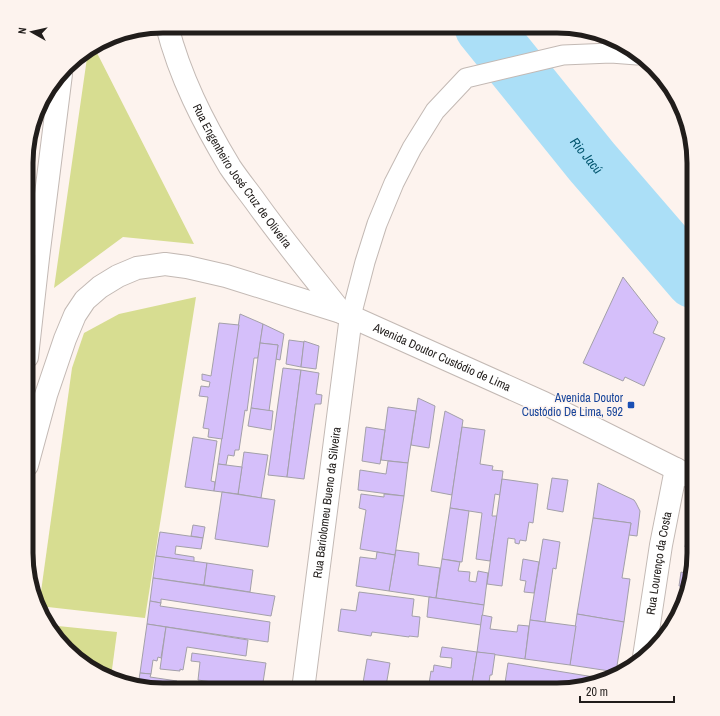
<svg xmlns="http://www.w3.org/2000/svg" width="720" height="716" viewBox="0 0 720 716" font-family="'Archivo Narrow',sans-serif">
	<rect width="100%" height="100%" fill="#fdf3ee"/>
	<g fill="#d7dd91">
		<path d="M93 48 95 49 194 244 123 237 54 288 88 51Z"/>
		<path d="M196 297 145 618 39 606 72 368 84 333 119 314Z"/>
		<path d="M48 625 117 632 111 677 95 672 54 636Z"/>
	</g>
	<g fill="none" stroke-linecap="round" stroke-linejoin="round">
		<path stroke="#abdff7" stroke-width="57" id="s1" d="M483 27 592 162 694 280"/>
	</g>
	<g fill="#d5bffa" stroke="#a3a0a9">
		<path d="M623 277 658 322 653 333 665 338 644 386 625 377 623 381 583 363Z"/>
		<path d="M240 314 263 324 258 358H254L247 411 245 410 239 450H235L234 456 228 455 226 465 218 464Z"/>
		<path d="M219 323 239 325 222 439 208 437 209 429 203 428 208 397 199 396 201 386 209 387 210 382 202 380V374L211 376Z"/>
		<path d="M263 324 284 334 280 360 276 359 278 345 260 343Z"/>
		<path d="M289 340 304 342 301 367 286 364Z"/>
		<path d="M304 341 319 346 316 369 301 367Z"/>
		<path d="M260 343 278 345 269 411 251 408Z"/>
		<path d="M283 368 301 370 287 477 268 475Z"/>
		<path d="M301 370 319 373 316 394 322 395 321 404H315L304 479 287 477Z"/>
		<path d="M418 398 435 406 429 448 411 445Z"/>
		<path d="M388 407 416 411 408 463 381 460Z"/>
		<path d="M251 408 273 411 271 430 248 426Z"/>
		<path d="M445 411 463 420 452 495 431 491Z"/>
		<path d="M366 427 385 430 380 464 362 461Z"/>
		<path d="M462 427 485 430 480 464 493 466 492 470 503 471 500 495 495 494 492 516H497L490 561 476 559 482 513 450 508Z"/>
		<path d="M193 437 217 441 211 481 215 482 214 491 185 487Z"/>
		<path d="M244 452 268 455 261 498 238 494Z"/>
		<path d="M388 461 408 463 404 496 358 490 360 470 386 474Z"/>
		<path d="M218 464 242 467 238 494 214 491Z"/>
		<path d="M552 478 568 480 563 512 547 509Z"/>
		<path d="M502 479 538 484 533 523 529 522 526 541 520 540 519 544 515 543V539L508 538 502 586 487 584Z"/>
		<path d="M598 483 634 500 636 503 640 511 637 536 629 535 631 523 593 518Z"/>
		<path d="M222 492 275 500 268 547 215 539Z"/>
		<path d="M361 494 384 497V494L404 496 395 555 360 549 366 510 359 508Z"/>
		<path d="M450 508 469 511 462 562 442 559Z"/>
		<path d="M593 518 631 523 622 578 630 579 624 622 577 614Z"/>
		<path d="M193 525 205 527 203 538 191 536Z"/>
		<path d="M160 532 203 538 201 549 176 546 175 554 194 557V562L156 556Z"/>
		<path d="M687 535 694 536V548L685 547Z"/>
		<path d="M543 539 560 542 556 569 553 568 545 622 530 620Z"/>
		<path d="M396 550 419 553 418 565 440 568 436 598 389 591Z"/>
		<path d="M377 552 395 555 389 591 356 586 360 557 376 559Z"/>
		<path d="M156 556 207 563 204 585 153 578Z"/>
		<path d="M442 559 460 562 458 571 470 572 469 581 476 582 478 571 488 573 484 605 436 598Z"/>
		<path d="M523 559 539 562 534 593 524 592 526 581 520 580Z"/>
		<path d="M207 563 253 570 250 592 204 585Z"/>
		<path d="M681 572 690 574 686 587 679 586Z"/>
		<path d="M153 578 275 596 271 616 161 599V603L150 601Z"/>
		<path d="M359 592 414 599 412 616 420 617 418 637 409 636V637L372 632 371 636 338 631 341 609 356 611Z"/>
		<path d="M429 597 484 605 481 625 427 617Z"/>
		<path d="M150 601 161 603 160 606 270 622 268 642 147 624Z"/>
		<path d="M577 614 624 622 616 672 570 665Z"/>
		<path d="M482 615 492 617 490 629 517 632 518 625 529 626 525 659 477 652Z"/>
		<path d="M530 620 576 626 570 665 525 659Z"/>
		<path d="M147 624 166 627 161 658 158 657 157 661 153 660 151 674 140 673Z"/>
		<path d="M166 627 248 640 246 656 187 647 183 670 180 669V671L160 669Z"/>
		<path d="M442 647 477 652 471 690H428L431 671 433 672 434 665 451 668 452 658 440 657Z"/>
		<path d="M477 652 495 654 492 675H490L488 690H471Z"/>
		<path d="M192 653 266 663 262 689 198 680 200 662 191 661Z"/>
		<path d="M367 659 390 663 386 686 363 683Z"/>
		<path d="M508 663 594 677 593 684 566 690H504Z"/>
		<path d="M140 673 151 674 150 677 177 681 176 690H154L138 685Z"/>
		<path d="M177 683 212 688V685L240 689 176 690Z"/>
	</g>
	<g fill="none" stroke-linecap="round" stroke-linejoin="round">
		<g stroke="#c3b9b4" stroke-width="21">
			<path id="lane" d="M351 316 365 262 377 224 394 183 412 148 435 111 466 78 563 55 611 53 637 55"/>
		</g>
		<g stroke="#c3b9b4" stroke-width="24">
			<g id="street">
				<path id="s2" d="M644 657 661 545 676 469"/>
				<path id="s3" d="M303 690 351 316"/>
			</g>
		</g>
		<g stroke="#c3b9b4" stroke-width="24">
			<g id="primary">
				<path id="s4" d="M167 26C180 77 203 122 230 167 238 179 247 190 255 201 282 239 312 275 341 312"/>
				<path d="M27 357 38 258 61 74"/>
				<path id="s5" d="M27 465 46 395 65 339 75 315 85 300 100 287 118 276 137 268 165 264 187 267 226 276 341 312 544 403 676 469 694 479"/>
			</g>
		</g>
		<use href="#lane" stroke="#fff" stroke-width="19"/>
		<use href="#street" stroke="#fff" stroke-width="22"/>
		<use href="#primary" stroke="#fff" stroke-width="22"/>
	</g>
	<rect fill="#1a4fb4" stroke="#fdf3ee" stroke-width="1.5" x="627" y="401" width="8" height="8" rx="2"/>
	<g text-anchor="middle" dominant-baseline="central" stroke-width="3" stroke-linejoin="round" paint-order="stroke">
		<g font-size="12" fill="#211d1b" stroke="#fdf3ee">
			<text stroke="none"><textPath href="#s4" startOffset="169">Rua Engenheiro José Cruz de Oliveira</textPath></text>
			<text stroke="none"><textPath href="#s5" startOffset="559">Avenida Doutor Custódio de Lima</textPath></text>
			<text stroke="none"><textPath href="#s3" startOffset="189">Rua Bariolomeu Bueno da Silveira</textPath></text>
			<text stroke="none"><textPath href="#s2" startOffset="95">Rua Lourenço da Costa</textPath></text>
		</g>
		<g font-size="12" fill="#164399" stroke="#fdf3ee" text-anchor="end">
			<text x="623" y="398">Avenida Doutor<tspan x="623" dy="14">Custódio De Lima, 592</tspan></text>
		</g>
		<g font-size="13" font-style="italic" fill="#00546e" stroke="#fdf3ee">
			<text stroke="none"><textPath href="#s1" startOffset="165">Rio Jacú</textPath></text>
		</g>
	</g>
	<path d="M0 0H720V716H0ZM163 33H557A130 130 0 0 1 687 163V553A130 130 0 0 1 557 683H163A130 130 0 0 1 33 553V163A130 130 0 0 1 163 33Z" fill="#fdf3ee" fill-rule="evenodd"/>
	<path fill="none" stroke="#211d1b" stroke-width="5" d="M163 33H557A130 130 0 0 1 687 163V553A130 130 0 0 1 557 683H163A130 130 0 0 1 33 553V163A130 130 0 0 1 163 33Z"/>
	<g transform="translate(32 32) rotate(278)" stroke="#fdf3ee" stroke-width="3" paint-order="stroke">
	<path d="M0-3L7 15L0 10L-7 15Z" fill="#211d1b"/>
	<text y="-6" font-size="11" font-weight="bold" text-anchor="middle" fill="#211d1b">N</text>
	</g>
	<path d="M580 696v6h94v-6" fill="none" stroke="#211d1b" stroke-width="2"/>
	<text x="586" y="696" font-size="12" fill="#211d1b" stroke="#fdf3ee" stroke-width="3" paint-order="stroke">20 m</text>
</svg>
